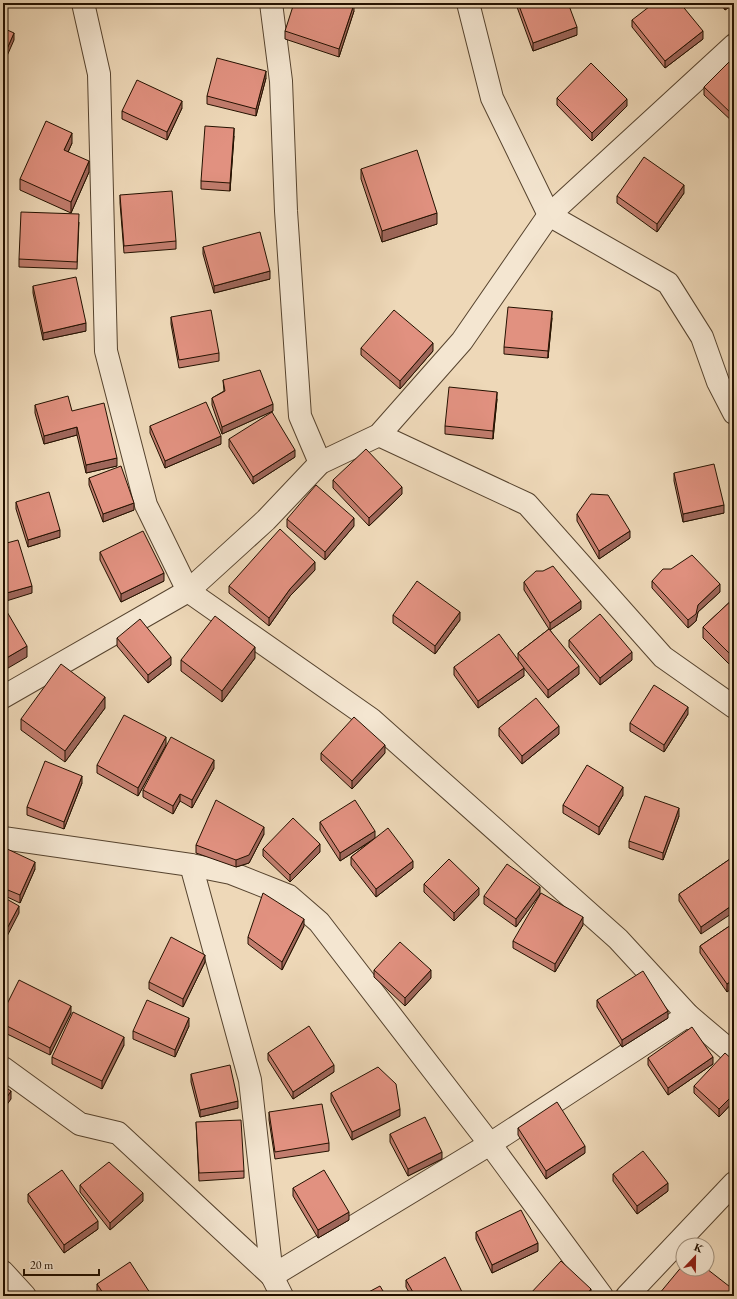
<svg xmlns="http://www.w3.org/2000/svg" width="737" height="1299" viewBox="0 0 737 1299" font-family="'EB Garamond',serif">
	<rect width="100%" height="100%" fill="#eed8b8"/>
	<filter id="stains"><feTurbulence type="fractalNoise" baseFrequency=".005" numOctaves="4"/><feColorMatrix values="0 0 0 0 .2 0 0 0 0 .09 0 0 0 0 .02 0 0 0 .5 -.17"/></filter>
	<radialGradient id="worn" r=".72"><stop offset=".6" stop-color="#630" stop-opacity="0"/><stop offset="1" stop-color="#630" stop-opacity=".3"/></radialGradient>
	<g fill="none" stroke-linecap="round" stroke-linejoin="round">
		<g stroke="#56432e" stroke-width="24">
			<g id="minor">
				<path d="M83 3 99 74 106 351 146 505 188 591 371 719 618 939 688 1015 734 1054"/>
				<path d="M271 3 281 81 286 211 300 416 320 463"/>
				<path d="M468 3 492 98 549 215 668 283 702 337 718 382 734 413"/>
				<path d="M379 435 527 504 663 657 734 707"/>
				<path d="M3 697 188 591 266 520 320 463 379 435 462 341 549 215 734 45"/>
				<path d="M3 838 191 865 231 873 289 896 319 922 490 1144 602 1296"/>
				<path d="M191 865 250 1080 272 1276 282 1296"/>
				<path d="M3 1068 80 1124 118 1133 272 1276"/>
				<path d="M3 1272 25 1296"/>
				<path d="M272 1276 490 1144 688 1015"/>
			</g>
		</g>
		<g stroke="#56432e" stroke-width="24">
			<path id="tertiary" d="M627 1296 734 1183"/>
		</g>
		<use href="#minor" stroke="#f4e6d1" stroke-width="22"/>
		<use href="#tertiary" stroke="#f4e6d1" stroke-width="22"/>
	</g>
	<g fill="#c27d6e" stroke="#241100">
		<path d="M517 3H518L577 35 533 51 517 7Z"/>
		<path d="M720 3H734L725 10Z"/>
		<path d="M354 11 339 57 285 39V31Z"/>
		<path d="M632 20 703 39 665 68 632 27Z"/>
		<path d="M734 57V123L704 95V87Z"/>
		<path d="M266 78 256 116 207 104V96Z"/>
		<path d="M557 98 627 106 592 141 557 105Z"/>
		<path d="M182 108 167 140 122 119V111Z"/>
		<path d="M234 136 230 191 201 189V181Z"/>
		<path d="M72 143 68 152 89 172 71 213 20 190V179Z"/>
		<path d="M361 169 437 224 382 242 361 179Z"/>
		<path d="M684 193 657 232 617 203V196Z"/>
		<path d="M120 195 176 241V249L124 253 120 203Z"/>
		<path d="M79 222 77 269 19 267V259Z"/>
		<path d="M203 247 270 279 214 293 203 254Z"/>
		<path d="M33 286 86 331 43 340 33 293Z"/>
		<path d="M171 317 219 353V361L179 368 171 324Z"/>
		<path d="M552 318 548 358 504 354V347Z"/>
		<path d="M361 348 433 351 400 389 361 355Z"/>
		<path d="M223 380 273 411 222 434 212 405V398L224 391Z"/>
		<path d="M497 399 493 439 445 434V426Z"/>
		<path d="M35 405 72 411 117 466 86 473 77 435 44 444 35 413Z"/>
		<path d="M150 426 221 444 165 468 150 433Z"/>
		<path d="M229 439 295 457 253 484 229 447Z"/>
		<path d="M674 473 724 513 683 522 674 481Z"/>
		<path d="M89 478 134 510 103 522 89 485Z"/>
		<path d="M333 480 402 494 369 526 333 488Z"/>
		<path d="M16 502 60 537 28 547 16 509Z"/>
		<path d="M577 514 630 538 599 559 577 521Z"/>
		<path d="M287 519 354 526 325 560 287 527Z"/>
		<path d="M100 552 164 581 121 602 100 560Z"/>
		<path d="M315 570 290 596 269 626 229 593V586Z"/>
		<path d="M652 581 720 592 698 612 696 621 688 628 652 588Z"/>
		<path d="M524 582 581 609 550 630 579 674 548 698 518 661 524 676 478 708 454 675V667L518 661V653L549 629 524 590Z"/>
		<path d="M734 598V669L703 638V627Z"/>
		<path d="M393 615 460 620 435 654 393 623Z"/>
		<path d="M117 638 171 665 148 683 117 646Z"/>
		<path d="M569 640 632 660 600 685 569 647Z"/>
		<path d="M255 658 222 702 181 671V660Z"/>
		<path d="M105 708 65 762 21 730V719Z"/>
		<path d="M688 714 664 752 630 731V723Z"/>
		<path d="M499 728 559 734 522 764 499 736Z"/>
		<path d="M166 745 138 796 97 773V765Z"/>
		<path d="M321 753H385L352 789 321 760Z"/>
		<path d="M214 768 192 808 180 801 173 814 143 797V790Z"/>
		<path d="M82 783 64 829 27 815V807Z"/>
		<path d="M623 795 599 835 563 813V805Z"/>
		<path d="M679 816 663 860 629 848V841Z"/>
		<path d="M320 822 375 838 413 868 376 897 351 865V857L373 840 340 861 320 830Z"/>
		<path d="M264 834 249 863 236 867 196 853V845Z"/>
		<path d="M3 847 35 869 20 903 3 895Z"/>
		<path d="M263 849 320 852 290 882 263 856Z"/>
		<path d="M730 859 701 934 679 901V894Z"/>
		<path d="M424 884 479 895 454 921 424 892Z"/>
		<path d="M540 894 516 927 484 904V896Z"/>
		<path d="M734 923 727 992 700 953V946Z"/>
		<path d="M583 925 555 972 513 948V941Z"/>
		<path d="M304 926 282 970 248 944V937Z"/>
		<path d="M205 962 183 1007 149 989V982Z"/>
		<path d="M374 970 431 978 405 1006 374 977Z"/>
		<path d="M597 1000 668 1018 622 1047 597 1007Z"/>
		<path d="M3 1012 71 1013 50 1055 3 1032Z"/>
		<path d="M189 1026 175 1057 133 1039V1031Z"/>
		<path d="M124 1045 102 1089 52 1064V1057Z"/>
		<path d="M268 1053 334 1072 293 1099 268 1060Z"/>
		<path d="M648 1058 713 1064 668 1095 648 1065Z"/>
		<path d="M734 1061V1101L719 1117 694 1093V1086Z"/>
		<path d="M191 1074 238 1108 200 1117 191 1082Z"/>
		<path d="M331 1093 400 1116 352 1140 331 1101Z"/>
		<path d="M269 1112 329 1143V1151L275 1159 269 1120Z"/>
		<path d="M196 1122 244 1171V1178L199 1181Z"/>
		<path d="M518 1128 585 1153 546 1179 518 1135Z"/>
		<path d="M390 1134 442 1159 408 1176 390 1142Z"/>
		<path d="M613 1174 668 1191 637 1214 613 1181Z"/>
		<path d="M80 1185 143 1201 110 1230 80 1192Z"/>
		<path d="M293 1188 349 1220 318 1238 293 1196Z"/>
		<path d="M28 1194 98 1229 64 1253 28 1202Z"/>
		<path d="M476 1232 538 1251 492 1273 476 1239Z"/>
		<path d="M406 1280 463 1296H411L406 1287Z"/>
		<path d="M97 1284 152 1296H100L97 1291Z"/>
	</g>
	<g fill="#9e665a" stroke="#241100">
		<path d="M725 3H734V4L725 10Z"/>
		<path d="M354 4V11L339 57V49Z"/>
		<path d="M577 27V35L533 51V43Z"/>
		<path d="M703 31V39L665 68V61Z"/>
		<path d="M14 33V40L3 65V58Z"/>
		<path d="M266 71V78L256 116V109Z"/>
		<path d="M627 99V106L592 141V133Z"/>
		<path d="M182 101V108L167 140V132Z"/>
		<path d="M234 128V136L230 191V183Z"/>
		<path d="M72 133V143L64 161V150Z"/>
		<path d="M89 161V172L71 213V202Z"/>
		<path d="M684 185V193L657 232V224Z"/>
		<path d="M437 213V224L382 242V231Z"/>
		<path d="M270 271V279L214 293V286Z"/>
		<path d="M552 311V318L548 358V351Z"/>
		<path d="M86 323V331L43 340V333Z"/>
		<path d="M433 343V351L400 389V381Z"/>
		<path d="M497 392V399L493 439V431Z"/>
		<path d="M273 404V411L222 434V427Z"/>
		<path d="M77 427V435L44 444V436Z"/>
		<path d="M221 436V444L165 468V461Z"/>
		<path d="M295 450V457L253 484V477Z"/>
		<path d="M117 458V466L86 473V465Z"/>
		<path d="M402 487V494L369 526V518Z"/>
		<path d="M134 503V510L103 522V514Z"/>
		<path d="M724 505V513L683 522V514Z"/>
		<path d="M354 518V526L325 560V552Z"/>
		<path d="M60 530V537L28 547V540Z"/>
		<path d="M630 531V538L599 559V551Z"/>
		<path d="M315 562V570L290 596 269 626V618L290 589Z"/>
		<path d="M164 573V581L121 602V594Z"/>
		<path d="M720 584V592L698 612 696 621 688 628V620L698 605Z"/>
		<path d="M32 586V593L3 602V594Z"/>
		<path d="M581 601V609L550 630V623Z"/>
		<path d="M460 612V620L435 654V646Z"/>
		<path d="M27 646V657L3 671V660Z"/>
		<path d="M255 647V658L222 702V691Z"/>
		<path d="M632 652V660L600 685V678Z"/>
		<path d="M171 657V665L148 683V675Z"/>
		<path d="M579 666V674L548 698V690Z"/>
		<path d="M524 668V676L478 708V701Z"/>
		<path d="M105 697V708L65 762V751Z"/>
		<path d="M688 707V714L664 752V745Z"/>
		<path d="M559 726V734L522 764V756Z"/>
		<path d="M166 737V745L138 796V788Z"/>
		<path d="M385 745V753L352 789V781Z"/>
		<path d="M214 760V768L192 808V800Z"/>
		<path d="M82 776V783L64 829V822Z"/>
		<path d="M623 787V795L599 835V827Z"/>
		<path d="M180 794V801L173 814V806Z"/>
		<path d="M679 808V816L663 860V853Z"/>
		<path d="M264 827V834L249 863 236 867V860Z"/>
		<path d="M375 831V838L340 861V853Z"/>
		<path d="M320 844V852L290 882V875Z"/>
		<path d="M413 861V868L376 897V889Z"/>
		<path d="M35 862V869L20 903V895Z"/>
		<path d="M540 887V894L516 927V919Z"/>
		<path d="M479 888V895L454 921V913Z"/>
		<path d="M734 904V912L701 934V927Z"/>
		<path d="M19 906V913L3 944V936Z"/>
		<path d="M583 917V925L555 972V964Z"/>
		<path d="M304 919V926L282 970V962Z"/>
		<path d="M205 955V962L183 1007V999Z"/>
		<path d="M431 970V978L405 1006V998Z"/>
		<path d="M734 979V987L727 992V984Z"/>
		<path d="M71 1006V1013L50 1055V1048Z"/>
		<path d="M668 1011V1018L622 1047V1040Z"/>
		<path d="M189 1018V1026L175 1057V1050Z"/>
		<path d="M124 1037V1045L102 1089V1081Z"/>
		<path d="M713 1057V1064L668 1095V1088Z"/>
		<path d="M334 1065V1072L293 1099V1092Z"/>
		<path d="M11 1091V1099L3 1110V1103Z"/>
		<path d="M734 1094V1101L719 1117V1109Z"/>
		<path d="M238 1101V1108L200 1117V1110Z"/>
		<path d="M400 1109V1116L352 1140V1132Z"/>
		<path d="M585 1146V1153L546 1179V1171Z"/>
		<path d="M442 1152V1159L408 1176V1169Z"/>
		<path d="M668 1183V1191L637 1214V1206Z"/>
		<path d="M143 1193V1201L110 1230V1223Z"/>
		<path d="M349 1212V1220L318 1238V1230Z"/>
		<path d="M98 1221V1229L64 1253V1245Z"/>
		<path d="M538 1243V1251L492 1273V1265Z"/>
		<path d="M591 1289V1296H585Z"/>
	</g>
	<g fill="#e19180" stroke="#241100">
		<path d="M294 3H352L354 4 339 49 285 31Z"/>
		<path d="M518 3H568L577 27 533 43Z"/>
		<path d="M654 3H680L703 31 665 61 632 20Z"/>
		<path d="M3 28 14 33 3 58Z"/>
		<path d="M734 57V116L704 87Z"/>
		<path d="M217 58 266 71 256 109 207 96Z"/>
		<path d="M591 63 627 99 592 133 557 98Z"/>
		<path d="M137 80 182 101 167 132 122 111Z"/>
		<path d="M46 121 72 133 64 150 89 161 71 202 20 179Z"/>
		<path d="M205 126 234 128 230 183 201 181Z"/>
		<path d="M417 150 437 213 382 231 361 169Z"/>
		<path d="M644 157 684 185 657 224 617 196Z"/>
		<path d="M172 191 176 241 124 246 120 195Z"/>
		<path d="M21 212 79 214 77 262 19 259Z"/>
		<path d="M260 232 270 271 214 286 203 247Z"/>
		<path d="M76 277 86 323 43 333 33 286Z"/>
		<path d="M508 307 552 311 548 351 504 347Z"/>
		<path d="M211 310 219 353 179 360 171 317Z"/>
		<path d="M394 310 433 343 400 381 361 348Z"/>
		<path d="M260 370 273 404 222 427 212 398 225 391 223 380Z"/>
		<path d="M449 387 497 392 493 431 445 426Z"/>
		<path d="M68 396 72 411 104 403 117 458 86 465 77 427 44 436 35 405Z"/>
		<path d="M206 402 221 436 165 461 150 426Z"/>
		<path d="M272 412 295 450 253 477 229 439Z"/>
		<path d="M366 449 402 487 369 518 333 480Z"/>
		<path d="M714 464 724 505 683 514 674 473Z"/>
		<path d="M121 466 134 503 103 514 89 478Z"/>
		<path d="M316 485 354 518 325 552 287 519Z"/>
		<path d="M49 492 60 530 28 540 16 502Z"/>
		<path d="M591 494 608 495 630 531 599 551 577 514Z"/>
		<path d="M280 529 315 562 290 589 269 618 229 586Z"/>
		<path d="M143 531 164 573 121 594 100 552Z"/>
		<path d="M18 540 32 586 3 594V544Z"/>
		<path d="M692 555 720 584 698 605 696 614 688 620 652 581 663 569H671Z"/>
		<path d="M553 566 581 601 550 623 524 582 536 571H543Z"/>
		<path d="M417 581 460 612 435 646 393 615Z"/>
		<path d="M734 598V658L703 627Z"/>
		<path d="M3 605 27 646 3 660Z"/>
		<path d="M600 614 632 652 600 678 569 640Z"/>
		<path d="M215 616 255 647 222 691 181 660Z"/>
		<path d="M140 619 171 657 148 675 117 638Z"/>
		<path d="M549 629 579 666 548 690 518 653Z"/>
		<path d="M499 634 524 668 478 701 454 667Z"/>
		<path d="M61 664 105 697 65 751 21 719Z"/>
		<path d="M654 685 688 707 664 745 630 723Z"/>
		<path d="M536 698 559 726 522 756 499 728Z"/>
		<path d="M124 715 166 737 138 788 97 765Z"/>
		<path d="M354 717 385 745 352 781 321 753Z"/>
		<path d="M171 737 214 760 192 800 180 794 173 806 143 790Z"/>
		<path d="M45 761 82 776 64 822 27 807Z"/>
		<path d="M587 765 623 787 599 827 563 805Z"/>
		<path d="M645 796 679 808 663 853 629 841Z"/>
		<path d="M216 800 264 827 249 855 236 860 196 845Z"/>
		<path d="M355 800 375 831 340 853 320 822Z"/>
		<path d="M293 818 320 844 290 875 263 849Z"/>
		<path d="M388 828 413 861 376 889 351 857Z"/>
		<path d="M3 847 35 862 20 895 3 888Z"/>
		<path d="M449 859 479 888 454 913 424 884Z"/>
		<path d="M730 859 734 865V904L701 927 679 894Z"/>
		<path d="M507 864 540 887 516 919 484 896Z"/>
		<path d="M263 893 304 919 282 962 248 937Z"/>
		<path d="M541 893 583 917 555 964 513 941Z"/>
		<path d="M3 897 19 906 3 936Z"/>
		<path d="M734 923V979L727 984 700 946Z"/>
		<path d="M171 937 205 955 183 999 149 982Z"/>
		<path d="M400 942 431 970 405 998 374 970Z"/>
		<path d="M643 971 668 1011 622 1040 597 1000Z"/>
		<path d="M19 980 71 1006 50 1048 3 1024V1012Z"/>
		<path d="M147 1000 189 1018 175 1050 133 1031Z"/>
		<path d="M73 1012 124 1037 102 1081 52 1057Z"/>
		<path d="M309 1026 334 1065 293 1092 268 1053Z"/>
		<path d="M692 1027 713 1057 668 1088 648 1058Z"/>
		<path d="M725 1053 734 1061V1094L719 1109 694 1086Z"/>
		<path d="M230 1065 238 1101 200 1110 191 1074Z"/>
		<path d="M378 1067 396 1084 400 1109 352 1132 331 1093Z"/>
		<path d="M3 1086 11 1091 3 1103Z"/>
		<path d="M557 1102 585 1146 546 1171 518 1128Z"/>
		<path d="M322 1104 329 1143 275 1152 269 1112Z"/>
		<path d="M425 1117 442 1152 408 1169 390 1134Z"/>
		<path d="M241 1120 244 1171 199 1173 196 1122Z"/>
		<path d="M643 1151 668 1183 637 1206 613 1174Z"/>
		<path d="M109 1162 143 1193 110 1223 80 1185Z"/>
		<path d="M62 1170 98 1221 64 1245 28 1194Z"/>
		<path d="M324 1170 349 1212 318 1230 293 1188Z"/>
		<path d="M521 1210 538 1243 492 1265 476 1232Z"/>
		<path d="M445 1257 463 1294 461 1296H411L414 1294 406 1280Z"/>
		<path d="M561 1261 591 1289 585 1296H530L529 1295Z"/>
		<path d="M130 1262 152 1296H105L97 1284Z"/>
		<path d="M683 1265V1269H707L734 1290V1296H661L659 1294Z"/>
		<path d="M380 1286 386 1296H361Z"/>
	</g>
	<rect width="737" height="1299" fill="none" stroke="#eed8b8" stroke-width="16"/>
	<rect x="4" y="4" width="729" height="1291" fill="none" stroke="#241100" stroke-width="2"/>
	<rect x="8" y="8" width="721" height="1283" fill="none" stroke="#241100"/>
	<g transform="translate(695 1257) rotate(22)"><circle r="19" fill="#f4e6d1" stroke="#a1917d"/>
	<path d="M0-3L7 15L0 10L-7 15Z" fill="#8f2418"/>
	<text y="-6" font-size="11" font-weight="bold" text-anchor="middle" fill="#241100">K</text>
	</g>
	<path d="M24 1269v6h75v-6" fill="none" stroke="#241100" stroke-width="2"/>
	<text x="30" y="1269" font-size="12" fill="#241100" stroke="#f4e6d1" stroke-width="3" paint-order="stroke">20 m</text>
	<rect width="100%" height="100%" filter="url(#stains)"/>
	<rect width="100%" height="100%" fill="url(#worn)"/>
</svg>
